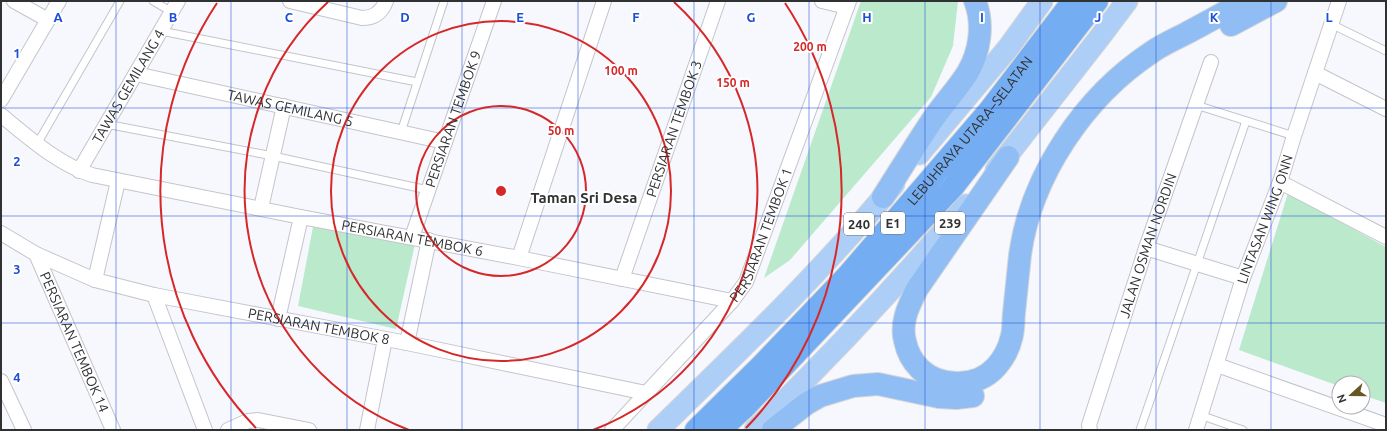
<svg xmlns="http://www.w3.org/2000/svg" width="1387" height="431" viewBox="0 0 1387 431" font-family="Ubuntu,sans-serif">
	<rect width="100%" height="100%" fill="#f7f8fe"/>
	<g fill="#bae9cb">
		<path d="M861 1H958L953 46 931 97 790 260 764 278Z"/>
		<path d="M1288 193 1386 247V403L1363 395V383H1339V386L1239 350Z"/>
		<path d="M313 227 415 244 396 329 298 306Z"/>
	</g>
	<g fill="none" stroke-linecap="round" stroke-linejoin="round">
		<g stroke="#c4c5cc" stroke-width="9">
			<g id="service">
				<path d="M153 1 172 12"/>
				<path d="M1331 24 1386 51"/>
				<path d="M161 31 417 82"/>
				<path d="M1196 105 1294 136"/>
				<path d="M106 124 273 156 428 190"/>
				<path d="M401 132 444 1"/>
				<path d="M37 144 120 1"/>
				<path d="M1200 415 1243 430"/>
				<path d="M1140 430 1246 121"/>
			</g>
		</g>
		<g stroke="#c4c5cc" stroke-width="16">
			<g id="minor">
				<path d="M14 1 48 20"/>
				<path d="M290 1 362 18C374 18 382 12 386 1"/>
				<path d="M822 1 847 7"/>
				<path d="M1315 73 1386 109"/>
				<path id="s1" d="M136 74 445 142"/>
				<path d="M1 100 59 1"/>
				<path id="s2" d="M1 115C29 138 58 164 92 175L301 217 519 258 732 301"/>
				<path id="s3" d="M79 171 178 1"/>
				<path d="M1280 182 1386 237"/>
				<path d="M261 208 284 106"/>
				<path id="s4" d="M1 233 36 254 95 280 154 295 407 343 646 393"/>
				<path id="s5" d="M412 237 494 1"/>
				<path d="M1146 248 1243 278"/>
				<path id="s6" d="M36 254 113 430"/>
				<path d="M519 258 604 1"/>
				<path id="s7" d="M622 279 718 1"/>
				<path d="M95 280 118 181"/>
				<path d="M154 295 205 430"/>
				<path d="M278 319 301 217"/>
				<path d="M407 343 429 240"/>
				<path d="M1217 365 1386 425"/>
				<path d="M1 381 24 430"/>
				<path d="M228 430 248 421 258 420 309 430"/>
				<path d="M367 430 385 339"/>
				<path id="s8" d="M612 430 732 301 746 282 849 1"/>
				<path id="s9" d="M1090 430 1089 425 1146 248 1211 62"/>
				<path id="s10" d="M1196 430 1243 278 1280 182 1294 136 1339 1"/>
			</g>
		</g>
		<g stroke="#d6d6d6" stroke-width="23">
			<g id="primary">
				<path d="M919 154 1008 48 1042 1"/>
				<path d="M996 170 1100 37 1127 1"/>
				<path d="M658 430C739 351 822 272 894 184"/>
				<path d="M755 430C828 359 899 283 966 205"/>
			</g>
		</g>
		<g stroke="#d6d6d6" stroke-width="24">
			<g id="trunk">
				<path d="M1231 25 1276 1"/>
				<path d="M1008 157 917 289C909 305 900 322 905 341 907 351 913 362 920 369 940 388 977 388 996 367 1003 359 1009 348 1011 339 1014 331 1013 321 1014 313 1016 294 1018 274 1020 255 1031 175 1085 96 1152 52 1162 45 1173 40 1183 35 1204 24 1225 12 1246 1"/>
				<path d="M883 197C899 172 915 146 931 122 942 105 957 90 968 72 980 51 984 24 975 1"/>
				<path d="M773 430 806 404 820 396 853 386 878 384 939 397 956 398 973 396"/>
			</g>
		</g>
		<g stroke="#d6d6d6" stroke-width="24">
			<g id="motorway">
				<path id="s11" d="M696 430 762 365 849 274 989 111 1073 1"/>
				<path d="M720 430 744 408 953 187 1097 1"/>
			</g>
		</g>
		<use href="#service" stroke="#fff" stroke-width="7"/>
		<use href="#minor" stroke="#fff" stroke-width="14"/>
		<use href="#primary" stroke="#accef7" stroke-width="21"/>
		<use href="#trunk" stroke="#90bef4" stroke-width="22"/>
		<use href="#motorway" stroke="#74adf2" stroke-width="22"/>
	</g>
	<path fill="none" stroke="#1d4ed8" stroke-width="1" stroke-opacity="0.55" d="M116 1V430M231 1V430M347 1V430M462 1V430M578 1V430M694 1V430M809 1V430M925 1V430M1040 1V430M1156 1V430M1271 1V430M1 108H1386M1 216H1386M1 323H1386"/>
	<g fill="none" stroke="#d62828" stroke-width="2">
		<circle cx="501" cy="191" r="85"/>
		<circle cx="501" cy="191" r="170"/>
		<path d="M409 430A256 256 0 0 1 328 2M674 2A256 256 0 0 1 593 430"/>
		<path d="M256 428A341 341 0 0 1 217 3M785 3A341 341 0 0 1 746 428"/>
	</g>
	<g text-anchor="middle" dominant-baseline="central" stroke-width="4" stroke-linejoin="round" paint-order="stroke">
		<g fill="#fff" stroke="#6e6f70" stroke-width="1">
			<rect x="881" y="212" width="24" height="22" rx="3"/>
			<rect x="935" y="212" width="30" height="22" rx="3"/>
			<rect x="844" y="213" width="30" height="22" rx="3"/>
		</g>
		<g font-size="13" font-weight="bold" fill="#303133">
			<text x="893" y="223">E1</text>
			<text x="950" y="223">239</text>
			<text x="859" y="224">240</text>
		</g>
		<g font-size="14" fill="#303133" stroke="#fff">
			<text stroke="none"><textPath href="#s3" startOffset="98">TAWAS GEMILANG 4</textPath></text>
			<text stroke="none"><textPath href="#s1" startOffset="158">TAWAS GEMILANG 5</textPath></text>
			<text stroke="none"><textPath href="#s5" startOffset="125">PERSIARAN TEMBOK 9</textPath></text>
			<text stroke="none"><textPath href="#s7" startOffset="159">PERSIARAN TEMBOK 3</textPath></text>
			<text stroke="none"><textPath href="#s11" startOffset="406">LEBUHRAYA UTARA–SELATAN</textPath></text>
			<text stroke="none"><textPath href="#s10" startOffset="222">LINTASAN WING ONN</textPath></text>
			<text stroke="none"><textPath href="#s8" startOffset="249">PERSIARAN TEMBOK 1</textPath></text>
			<text stroke="none"><textPath href="#s2" startOffset="436">PERSIARAN TEMBOK 6</textPath></text>
			<text stroke="none"><textPath href="#s9" startOffset="194">JALAN OSMAN NORDIN</textPath></text>
			<text stroke="none"><textPath href="#s4" startOffset="334">PERSIARAN TEMBOK 8</textPath></text>
			<text stroke="none"><textPath href="#s6" startOffset="96">PERSIARAN TEMBOK 14</textPath></text>
		</g>
		<g font-size="15" font-weight="bold" fill="#303133" stroke="#fff">
			<text x="584" y="197">Taman Sri Desa</text>
		</g>
	</g>
	<g font-size="13" text-anchor="middle" font-weight="bold" fill="#1d4ed8" stroke="#fff" stroke-width="4" stroke-linejoin="round" paint-order="stroke">
		<text x="58" y="22">A</text>
		<text x="173" y="22">B</text>
		<text x="289" y="22">C</text>
		<text x="405" y="22">D</text>
		<text x="520" y="22">E</text>
		<text x="636" y="22">F</text>
		<text x="751" y="22">G</text>
		<text x="867" y="22">H</text>
		<text x="982" y="22">I</text>
		<text x="1098" y="22">J</text>
		<text x="1214" y="22">K</text>
		<text x="1329" y="22">L</text>
		<text x="17" y="58">1</text>
		<text x="17" y="166">2</text>
		<text x="17" y="274">3</text>
		<text x="17" y="382">4</text>
	</g>
	<circle cx="501" cy="191" r="6" fill="#d62828" stroke="#fff" stroke-width="2"/>
	<g font-size="12" text-anchor="middle" font-weight="bold" fill="#d62828" stroke="#fff" stroke-width="4" stroke-linejoin="round" paint-order="stroke">
		<text x="810" y="51">200 m</text>
		<text x="621" y="75">100 m</text>
		<text x="733" y="87">150 m</text>
		<text x="561" y="135">50 m</text>
	</g>
	<rect width="1387" height="431" fill="none" stroke="#303133" stroke-width="4"/>
	<g transform="translate(1351 395) rotate(249)"><circle r="19" fill="#ffffff" stroke="#acadad"/>
	<path d="M0-3L7 15L0 10L-7 15Z" fill="#675725"/>
	<text y="-6" font-size="11" font-weight="bold" text-anchor="middle" fill="#303133">N</text>
	</g>
</svg>
